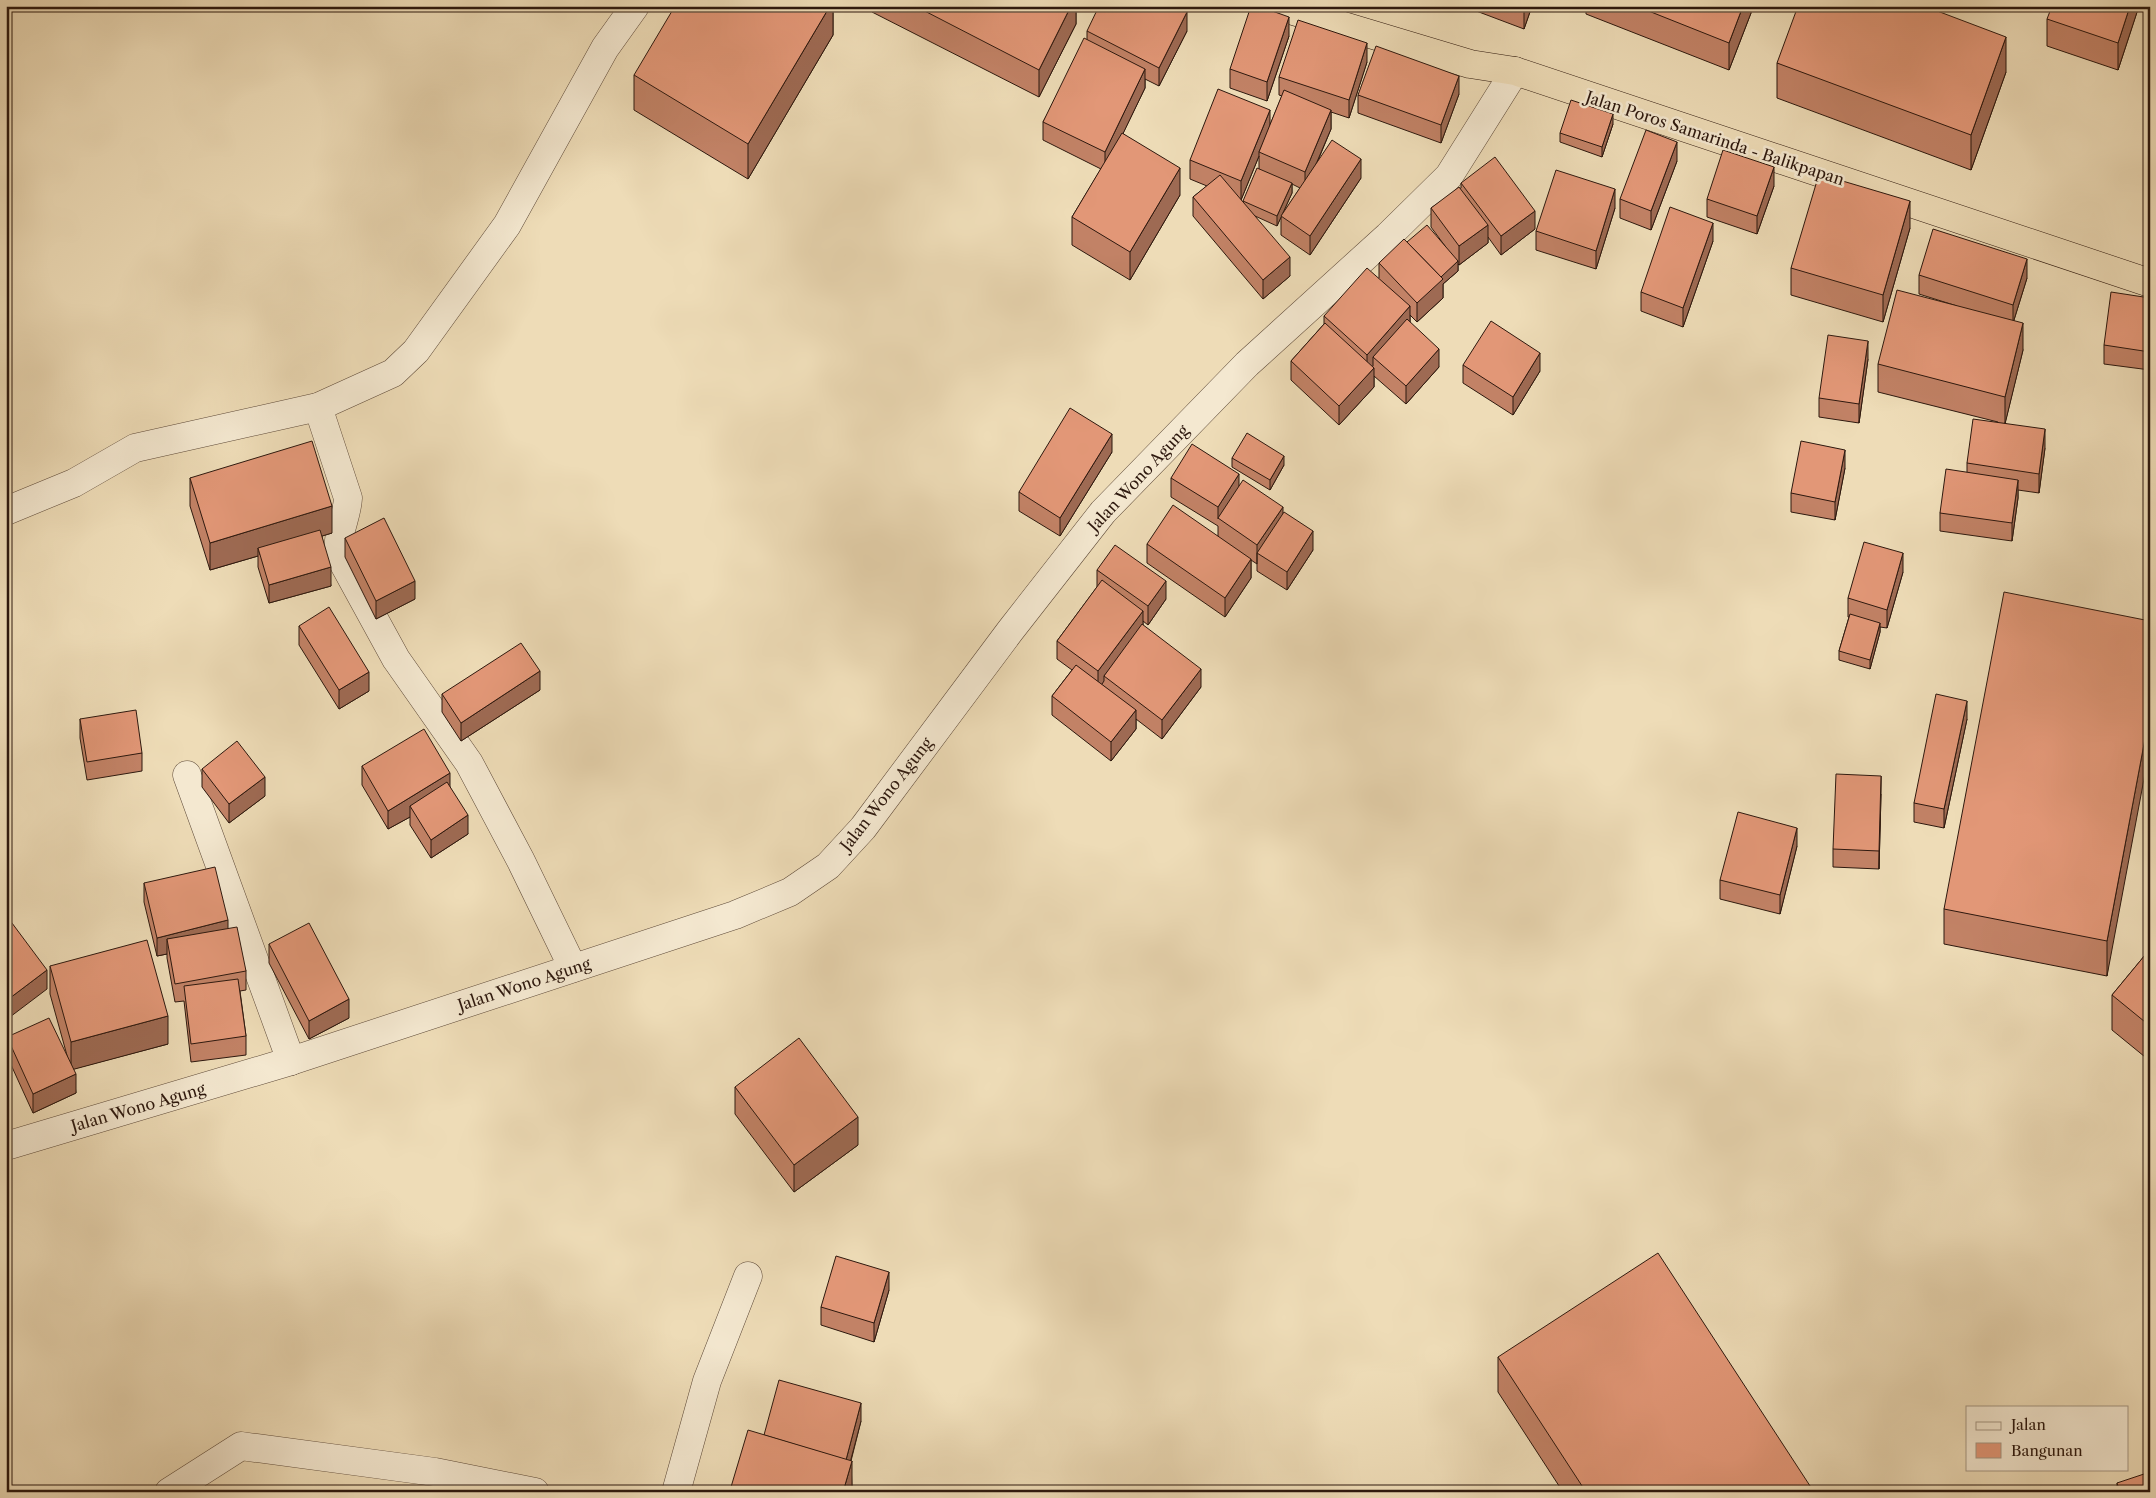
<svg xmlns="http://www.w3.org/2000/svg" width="2156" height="1498" viewBox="0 0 2156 1498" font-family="'Libre Caslon Text',serif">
	<rect width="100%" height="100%" fill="#eedcb7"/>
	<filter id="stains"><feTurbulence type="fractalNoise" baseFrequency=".004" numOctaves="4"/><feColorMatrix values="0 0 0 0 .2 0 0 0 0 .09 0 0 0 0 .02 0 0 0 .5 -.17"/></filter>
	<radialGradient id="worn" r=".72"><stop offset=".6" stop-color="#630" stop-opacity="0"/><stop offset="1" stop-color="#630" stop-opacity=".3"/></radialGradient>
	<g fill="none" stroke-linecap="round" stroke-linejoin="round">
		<g stroke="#5d4938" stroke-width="29">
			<g id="minor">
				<path d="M318 407 348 498C347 518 336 534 339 555L396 659 469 763 521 861 573 968"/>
				<path d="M6 511 74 483 135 448 318 407 393 373 416 351 507 225 605 48 635 6"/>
				<path d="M187 775 291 1061"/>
				<path d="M6 1146 291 1061 735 915 790 892 828 866 863 828 1010 631 1103 512 1247 364 1388 236 1449 176 1515 71"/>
				<path d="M169 1492 241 1446 435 1472 535 1492"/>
				<path d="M676 1492 707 1381 748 1276"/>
			</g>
		</g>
		<g stroke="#2d180e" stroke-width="29">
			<path id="highway" d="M1277 6 1470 64 1515 71 2150 283"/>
		</g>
		<use href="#minor" stroke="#f4e8d0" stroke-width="28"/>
		<use href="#highway" stroke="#eedcb7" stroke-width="28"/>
	</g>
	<g fill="#c28266" stroke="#2d180e" fill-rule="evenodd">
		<path d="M833 6V35L748 179 634 110V75Z"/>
		<path d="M872 6H1076V24L1039 97 872 12Z"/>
		<path d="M1463 6H1532L1524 29Z"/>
		<path d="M1586 6H1751V13L1729 70 1586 14Z"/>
		<path d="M2139 6 2118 70 2047 46V19Z"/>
		<path d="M1087 31H1187L1159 86 1145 79V88L1123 133 1180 195 1130 280 1072 245V217L1101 169 1043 140V122L1087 40Z"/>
		<path d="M1289 36 1267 101 1230 88V69Z"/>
		<path d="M1367 62 1349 118 1331 112V129L1317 163 1361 178 1310 255 1281 235V217L1277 226 1255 216 1290 276 1263 299 1193 216V197L1207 186 1190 179V160L1270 125 1282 96 1279 95V77ZM1259 156V169L1243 202 1241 200ZM1292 184 1300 188 1282 215 1292 193Z"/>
		<path d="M1777 63 2006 72 1971 170 1777 98Z"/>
		<path d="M1459 94 1441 143 1358 113V95Z"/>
		<path d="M1613 124 1602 157 1560 142V133Z"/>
		<path d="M1677 161 1651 230 1620 218V199Z"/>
		<path d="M1461 183 1535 229 1501 255 1488 237V243L1459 265 1458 264V271L1443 284V298L1417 322 1410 315V323L1439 367 1406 404 1374 376V387L1339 425 1291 380V361L1324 324V316L1379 278V263L1407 242 1445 246 1431 227V208L1461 188Z"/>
		<path d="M1774 186 1757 234 1707 217V199Z"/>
		<path d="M2150 194V224L2146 223V204Z"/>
		<path d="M1615 208 1596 269 1536 250V231Z"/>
		<path d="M1910 228 1883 322 1791 295V268Z"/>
		<path d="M1713 241 1683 327 1641 311V292Z"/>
		<path d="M1919 275 2027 278 2014 320 2023 350 2005 423 2045 448 2039 493 2018 490V498L2012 541 1940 531V513L1967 472V463L1998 422 1878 392V364L1957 306 1919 294Z"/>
		<path d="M2150 298V370L2104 364V345Z"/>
		<path d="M1868 359 1859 423 1819 417V398Z"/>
		<path d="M1463 365 1540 371 1513 415 1463 383Z"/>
		<path d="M1112 452 1060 536 1019 511V492Z"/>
		<path d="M1232 458 1284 465 1270 490 1232 467Z"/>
		<path d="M1845 468 1835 520 1791 512V493Z"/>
		<path d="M190 478 332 533 322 536 331 586 269 603 258 567V556L210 570 190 506Z"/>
		<path d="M1171 478 1239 486 1283 513 1313 550 1287 590 1257 571V564L1251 560V578L1225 617 1147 563V544L1218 536V526L1171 497Z"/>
		<path d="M345 538 415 599 376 619 345 557Z"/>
		<path d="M1097 570 1166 599 1148 625 1143 621V625L1201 687 1162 739 1136 719V729L1111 761 1052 715V696L1072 670 1057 659V641L1097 587Z"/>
		<path d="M1903 572 1887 628 1880 627V632L1870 669 1839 660V651L1849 617H1848V598Z"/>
		<path d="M2150 621 2107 976 1944 944V909Z"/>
		<path d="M299 626 369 691 339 709 299 645Z"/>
		<path d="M540 690 461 741 442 712V694Z"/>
		<path d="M80 719 142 753V771L87 780 80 738Z"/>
		<path d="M1967 719 1944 828 1914 822V803Z"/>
		<path d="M362 766 450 787 468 834 431 858 410 825V817L388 829 362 785Z"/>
		<path d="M202 769 265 796 229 823 202 787Z"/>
		<path d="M1881 794 1879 869 1833 867V849Z"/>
		<path d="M1797 846 1780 914 1720 899V880Z"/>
		<path d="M144 883 228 929 246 971V990L240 991 246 1036V1055L191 1062 184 1001 175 1002 167 958V954L157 956 144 902Z"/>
		<path d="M269 944 349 1018 309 1039 269 963Z"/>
		<path d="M2150 949V1061L2112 1030V995Z"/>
		<path d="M50 966 168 1044 73 1069 76 1093 33 1113 7 1056V1037L68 1059 50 994Z"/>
		<path d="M735 1087 858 1145 794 1192 735 1114Z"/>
		<path d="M889 1290 874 1342 821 1325V1307Z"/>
		<path d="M1498 1357 1814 1492H1563L1498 1392Z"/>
		<path d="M861 1421 851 1461 852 1489 851 1492H731V1487Z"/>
		<path d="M2117 1483 2150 1492H2117Z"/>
	</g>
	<g fill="#9e6a53" stroke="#2d180e">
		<path d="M830 6H833V35L748 179V144Z"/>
		<path d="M1071 6H1076V24L1039 97V70Z"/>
		<path d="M1524 6H1532L1524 29Z"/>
		<path d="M1743 6H1751V13L1729 70V43Z"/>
		<path d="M2130 6H2139L2118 70V43Z"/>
		<path d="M1187 12V31L1159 86V68Z"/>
		<path d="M1289 17V36L1267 101V82Z"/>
		<path d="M2006 37V72L1971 170V135Z"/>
		<path d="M1367 43V62L1349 118V100Z"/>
		<path d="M1145 69V88L1105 171V152Z"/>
		<path d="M1459 76V94L1441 143V125Z"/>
		<path d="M1270 110V129L1259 152V156L1241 200V181Z"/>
		<path d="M1331 110V129L1305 190V172Z"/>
		<path d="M1613 114V124L1602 157V147Z"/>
		<path d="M1677 142V161L1651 230V211Z"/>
		<path d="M1361 159V178L1310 255V236Z"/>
		<path d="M1774 167V186L1757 234V216Z"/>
		<path d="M1180 168V195L1130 280V252Z"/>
		<path d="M1292 183V193L1277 226V216Z"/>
		<path d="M1615 189V208L1596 269V251Z"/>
		<path d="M1910 201V228L1883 322V295Z"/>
		<path d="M1535 211V229L1501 255V236Z"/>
		<path d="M1713 223V241L1683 327V308Z"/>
		<path d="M1488 225V243L1459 265V246Z"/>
		<path d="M1290 257V276L1263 299V280Z"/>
		<path d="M2027 259V278L2013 323V305Z"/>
		<path d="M1458 261V271L1443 284V298L1417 322V303L1439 278Z"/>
		<path d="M1410 306V325L1373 357V366L1367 374V355Z"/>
		<path d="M2023 323V350L2005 424V397Z"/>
		<path d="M1868 341V359L1859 423V404Z"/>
		<path d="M1439 349V367L1406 404V386Z"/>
		<path d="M1540 353V371L1513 415V397Z"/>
		<path d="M1374 368V387L1339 425V406Z"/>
		<path d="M2045 429V448L2039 493V474Z"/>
		<path d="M1112 434V452L1060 536V518Z"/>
		<path d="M1845 450V468L1835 520V502Z"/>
		<path d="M1284 456V465L1270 490V480Z"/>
		<path d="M1239 474V492L1218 519V507Z"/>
		<path d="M2018 480V498L2012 541V523Z"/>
		<path d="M332 506V533L260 555 258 548V556L210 570V543Z"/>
		<path d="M1283 507V526L1257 553V564V545Z"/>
		<path d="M1313 531V550L1287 590V572Z"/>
		<path d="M1903 553V572L1887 628V610Z"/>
		<path d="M1251 559V578L1225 617V598Z"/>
		<path d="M331 567V586L269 603V585Z"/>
		<path d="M415 581V599L376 619V601Z"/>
		<path d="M1166 581V599L1148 625V606Z"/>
		<path d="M1143 611V630L1104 676V681L1098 690V671Z"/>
		<path d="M1880 623V632L1870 669V660Z"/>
		<path d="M1201 669V687L1162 739V720Z"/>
		<path d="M540 671V690L461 741V723Z"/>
		<path d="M369 672V691L339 709V690Z"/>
		<path d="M1967 701V719L1944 828V809Z"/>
		<path d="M1136 710V729L1111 761V742Z"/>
		<path d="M2150 712V747L2107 976V941Z"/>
		<path d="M450 773V792L410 806V817L388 829V811Z"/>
		<path d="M1881 776V794L1879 869V851Z"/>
		<path d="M265 777V796L229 823V804Z"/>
		<path d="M468 815V834L431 858V840Z"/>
		<path d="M1797 828V846L1780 914V895Z"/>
		<path d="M8 900V919L6 920V901Z"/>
		<path d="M228 920V939H167V954L157 956V938Z"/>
		<path d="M47 970V989L6 1020V1001Z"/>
		<path d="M349 999V1018L309 1039V1021Z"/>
		<path d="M168 1016V1044L71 1070V1042Z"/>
		<path d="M76 1074V1093L33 1113V1094Z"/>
		<path d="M858 1117V1145L794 1192V1165Z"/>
		<path d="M889 1272V1290L874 1342V1323Z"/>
		<path d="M861 1403V1421L846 1478V1460Z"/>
		<path d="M852 1461V1489L851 1492H843Z"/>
	</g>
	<g fill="#e29777" stroke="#2d180e">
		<path d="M675 6H830L748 144 634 75Z"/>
		<path d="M915 6H1071L1039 70Z"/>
		<path d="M1099 6H1175L1187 12 1159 68 1087 31Z"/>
		<path d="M1251 6H1258L1289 17 1267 82 1230 69Z"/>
		<path d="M1636 6H1743L1729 43Z"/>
		<path d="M1798 6H1924L2006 37 1971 135 1777 63Z"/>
		<path d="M2052 6H2130L2118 43 2047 19Z"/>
		<path d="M1298 20 1367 43 1349 100 1279 77Z"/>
		<path d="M1084 38 1145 69 1105 152 1043 122Z"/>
		<path d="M1376 46 1459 76 1441 125 1358 95Z"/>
		<path d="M1218 89 1270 110 1241 181 1190 160Z"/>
		<path d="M1284 90 1331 110 1305 172 1259 152Z"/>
		<path d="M1571 100 1613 114 1602 147 1560 133Z"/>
		<path d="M1646 130 1677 142 1651 211 1620 199Z"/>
		<path d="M1122 133 1180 168 1130 252 1072 217Z"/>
		<path d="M1332 140 1361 159 1310 236 1281 216Z"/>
		<path d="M1723 150 1774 167 1757 216 1707 199Z"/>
		<path d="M1495 157 1535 211 1501 236 1461 183Z"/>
		<path d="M1257 168 1292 183 1277 216 1243 201Z"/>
		<path d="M1556 170 1615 189 1596 251 1536 231Z"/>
		<path d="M1819 174 1910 201 1883 295 1791 268Z"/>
		<path d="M1220 175 1290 257 1263 280 1193 197Z"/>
		<path d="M1459 187 1488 225 1459 246 1431 208Z"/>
		<path d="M2150 194V206L2146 204Z"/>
		<path d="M1670 207 1713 223 1683 308 1641 292Z"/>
		<path d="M1427 225 1458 261 1441 277 1407 242Z"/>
		<path d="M1933 229 2027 259 2013 305 1919 275Z"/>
		<path d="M1404 239 1443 279 1417 303 1379 263Z"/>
		<path d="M1367 268 1410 306 1367 355 1324 316Z"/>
		<path d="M1897 290 2023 323 2005 397 1878 364Z"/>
		<path d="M2111 292 2150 298V352L2104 345Z"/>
		<path d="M1407 319 1439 349 1406 386 1373 357Z"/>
		<path d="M1491 321 1540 353 1513 397 1463 365Z"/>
		<path d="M1325 323 1374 368 1339 406 1291 361Z"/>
		<path d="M1828 335 1868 341 1859 404 1819 398Z"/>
		<path d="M1070 408 1112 434 1060 518 1019 492Z"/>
		<path d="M1973 419 2045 429 2039 474 1967 463Z"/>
		<path d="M1247 433 1284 456 1270 480 1232 458Z"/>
		<path d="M312 441 332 506 210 543 190 478Z"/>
		<path d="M1801 441 1845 450 1835 502 1791 493Z"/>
		<path d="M1192 444 1239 474 1218 507 1171 478Z"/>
		<path d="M1946 469 2018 480 2012 523 1940 513Z"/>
		<path d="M1243 480 1283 507 1257 545 1218 518Z"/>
		<path d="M1173 505 1251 559 1225 598 1147 544Z"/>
		<path d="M1284 512 1313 531 1287 572 1257 553Z"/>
		<path d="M384 518 415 581 376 601 345 538Z"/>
		<path d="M320 530 331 567 269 585 258 548Z"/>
		<path d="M1864 542 1903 553 1887 610 1848 598Z"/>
		<path d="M1115 545 1166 581 1148 606 1097 570Z"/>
		<path d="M1102 580 1143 611 1098 671 1057 641Z"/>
		<path d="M2004 592 2150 621V712L2107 941 1944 909Z"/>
		<path d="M329 607 369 672 339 690 299 626Z"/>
		<path d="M1850 614 1880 623 1870 660 1839 651Z"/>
		<path d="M1142 624 1201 669 1162 720 1104 676Z"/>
		<path d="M521 643 540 671 461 723 442 694Z"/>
		<path d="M1076 665 1136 710 1111 742 1052 696Z"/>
		<path d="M1936 694 1967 701 1944 809 1914 803Z"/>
		<path d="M136 710 142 753 87 762 80 719Z"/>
		<path d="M424 729 450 773 388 811 362 766Z"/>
		<path d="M237 741 265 777 229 804 202 769Z"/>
		<path d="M1836 774 1881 776 1879 851 1833 849Z"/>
		<path d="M447 782 468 815 431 840 410 806Z"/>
		<path d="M1738 812 1797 828 1780 895 1720 880Z"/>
		<path d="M215 867 228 920 157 938 144 883Z"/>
		<path d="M6 915 47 970 6 1001Z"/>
		<path d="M309 923 349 999 309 1021 269 944Z"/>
		<path d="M237 927 246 971 175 984 167 939Z"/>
		<path d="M147 940 168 1016 71 1042 50 966Z"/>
		<path d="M2150 949V1026L2112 995Z"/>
		<path d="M238 979 246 1036 191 1044 184 986Z"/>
		<path d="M49 1018 76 1074 33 1094 7 1037Z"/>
		<path d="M799 1038 858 1117 794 1165 735 1087Z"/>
		<path d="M1658 1253 1814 1492H1586L1498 1357Z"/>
		<path d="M836 1256 889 1272 874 1323 821 1307Z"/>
		<path d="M779 1380 861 1403 846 1460 764 1435Z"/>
		<path d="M748 1430 852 1461 843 1492H747L731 1487Z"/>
		<path d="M2150 1472V1492H2120L2117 1483Z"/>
	</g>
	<g text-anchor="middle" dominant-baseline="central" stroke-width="5" stroke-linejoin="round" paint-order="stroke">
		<g font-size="16" fill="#2d180e" stroke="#f4e8d0">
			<text transform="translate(1715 138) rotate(18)">Jalan Poros Samarinda - Balikpapan</text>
			<text transform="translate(1138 478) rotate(-47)">Jalan Wono Agung</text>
			<text transform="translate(886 794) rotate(-52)">Jalan Wono Agung</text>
			<text transform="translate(524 984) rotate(-18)">Jalan Wono Agung</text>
			<text transform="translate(138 1107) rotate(-16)">Jalan Wono Agung</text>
		</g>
	</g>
	<rect width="2156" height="1498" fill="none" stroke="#eedcb7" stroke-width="25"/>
	<rect x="8" y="8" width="2141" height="1483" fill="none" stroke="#2d180e" stroke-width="2.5"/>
	<rect x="12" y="12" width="2131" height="1473" fill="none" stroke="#2d180e"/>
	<rect x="1966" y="1406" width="162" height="65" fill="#f4e8d0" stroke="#a49582"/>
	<rect x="1976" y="1422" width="25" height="8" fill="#f4e8d0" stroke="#a49582"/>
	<text x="2011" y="1430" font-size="15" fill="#2d180e">Jalan</text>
	<rect x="1976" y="1443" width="25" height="15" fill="#e29777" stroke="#a49582"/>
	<text x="2011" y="1456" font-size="15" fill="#2d180e">Bangunan</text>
	<rect width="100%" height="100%" filter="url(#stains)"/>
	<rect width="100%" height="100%" fill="url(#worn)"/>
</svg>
